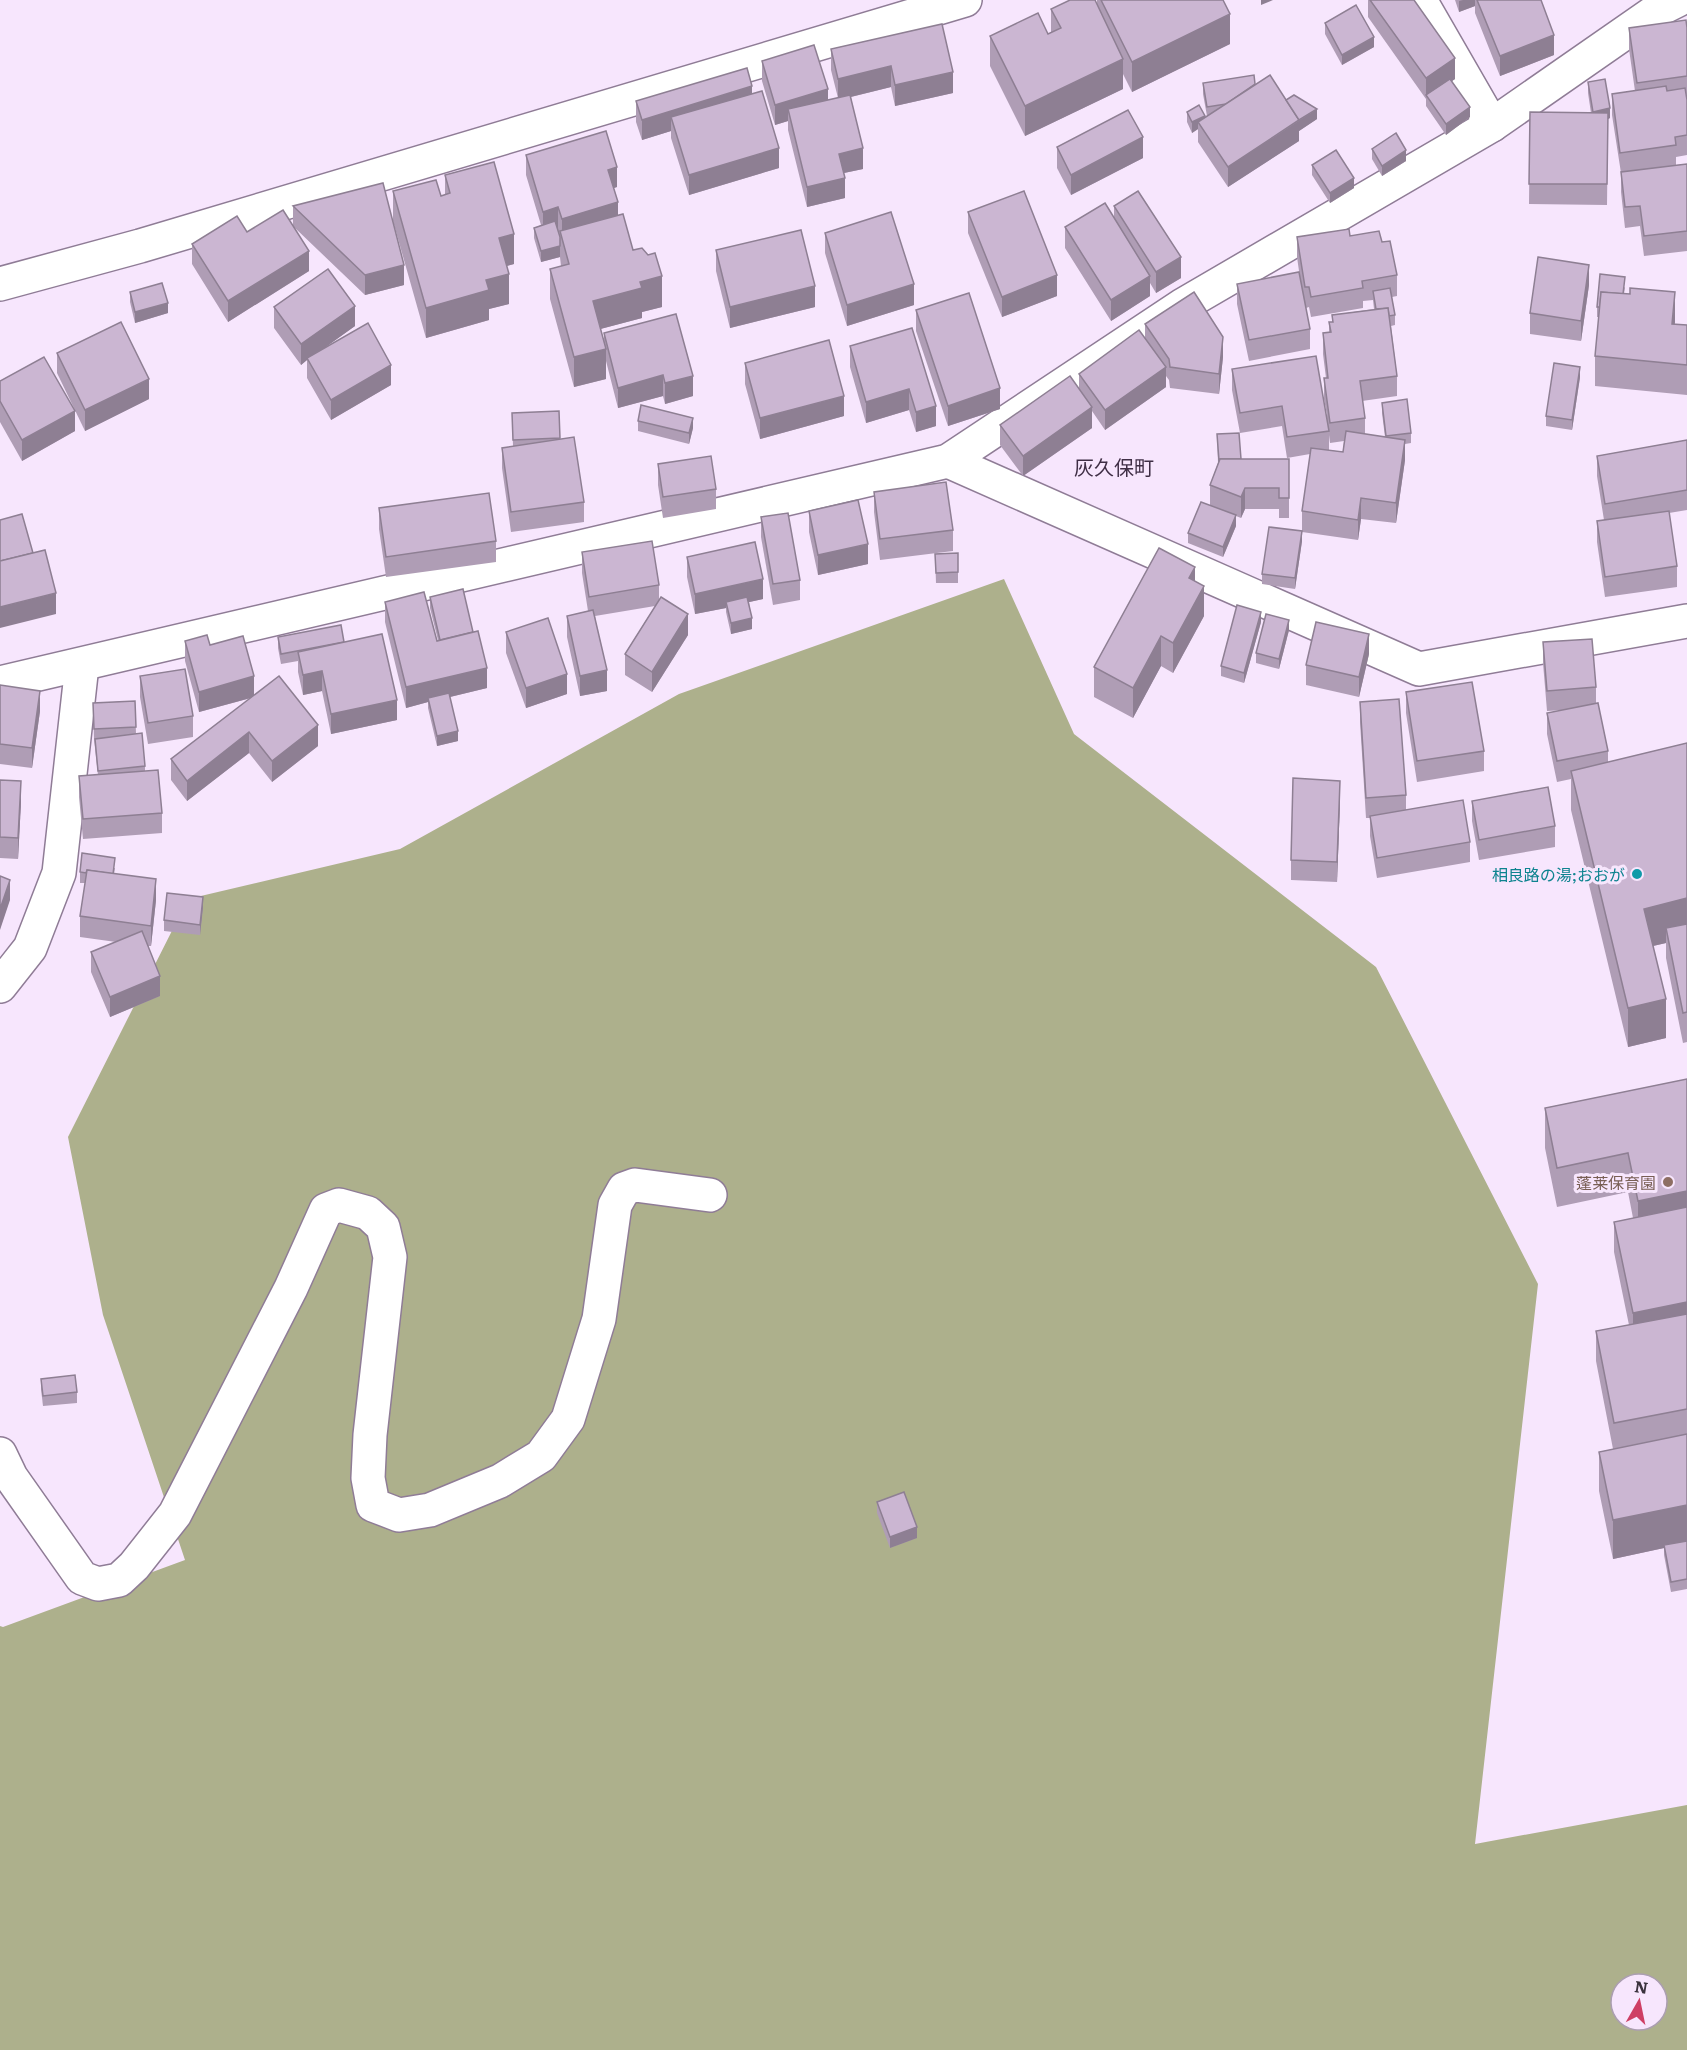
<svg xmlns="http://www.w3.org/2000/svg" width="1687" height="2050" viewBox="0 0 1687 2050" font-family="Literata,'Noto Sans JP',serif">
	<rect width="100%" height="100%" fill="#f7e6fd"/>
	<path fill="#adb08c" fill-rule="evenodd" d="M1004 579 1074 734 1376 967 1538 1284 1475 1844 1687 1805V2050H0V1626L3 1627 185 1560 103 1315 68 1137 188 899 400 849 679 694ZM1621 1984H1657V2020H1621Z"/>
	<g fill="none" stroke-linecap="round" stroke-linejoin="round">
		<g stroke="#8f7c96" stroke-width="36">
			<g id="minor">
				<path d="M1420 0 1492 125"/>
				<path d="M0 284 140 246 965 0"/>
				<path d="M948 461 1419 669 1687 621"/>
				<path d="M0 683 948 461 1183 305 1492 125 1656 11 1678 0"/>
				<path d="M0 986 30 948 59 873 82 665"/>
				<path d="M0 1454 11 1477 82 1578 98 1584 119 1580 134 1566 175 1514 291 1288 326 1210 339 1205 368 1213 383 1227 390 1257 370 1435 368 1478 373 1505 399 1515 430 1510 500 1481 541 1456 568 1419 599 1319 615 1205 624 1189 635 1185 710 1195"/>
			</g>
		</g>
		<use href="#minor" stroke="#fff" stroke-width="33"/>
	</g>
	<g fill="#af9db5" fill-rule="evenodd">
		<path d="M1097 0H1223L1230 44 1132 92 1123 74V89L1025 136 990 66V36L1048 34 1051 33V9L1097 6Z"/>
		<path d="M1368 0H1414L1455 79 1452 81 1470 117 1446 135 1426 106V99L1368 17Z"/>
		<path d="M1455 0H1541L1554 55 1500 76 1475 13V6L1459 12Z"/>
		<path d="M1325 23 1374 47 1342 65 1325 34Z"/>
		<path d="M942 24 953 93 895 106 891 87 851 97 863 169 844 173 845 198 807 207 788 130V121L775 125 762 81V61L828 100 838 98 831 70V49Z"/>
		<path d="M1629 28H1687V155L1676 157V165L1687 164V251L1644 256 1640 226 1625 228 1621 192V173L1612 115V94L1635 91 1629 49Z"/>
		<path d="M1588 82 1610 118 1608 119 1607 205 1529 204 1530 112 1591 113 1588 93Z"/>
		<path d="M1203 83 1255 84 1286 100 1317 119 1299 131V141L1228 187 1198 142V129L1192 133 1187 122V112L1205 117 1207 116 1203 94Z"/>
		<path d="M752 94 779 168 689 195 671 138V131L642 140 636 122V101Z"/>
		<path d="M1057 147 1143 158 1071 195 1057 168Z"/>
		<path d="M1372 149 1406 161 1382 176 1372 159Z"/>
		<path d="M526 155 617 187 613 188 618 215 633 250 662 307 642 312V318L600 329 604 341V333L693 396 665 404 663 396 618 408 606 361V379L574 387 550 299V269L561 266 560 257 541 262 534 238V228L541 225 526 175Z"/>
		<path d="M1312 165 1354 188 1330 203 1312 175Z"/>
		<path d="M445 175 514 264 507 266 509 304 489 309V320L426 338 393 221V191L441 196 445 195Z"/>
		<path d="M293 206 404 285 365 295 295 228 309 271 228 322 192 264V244L247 232 293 225Z"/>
		<path d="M1114 206 1181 278 1156 293 1150 283V296L1111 321 1065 248V227L1114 217Z"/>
		<path d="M968 212 1057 296 1002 317 968 233Z"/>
		<path d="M825 233 914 305 847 326 825 253Z"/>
		<path d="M1350 236 1382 242 1397 275V296L1392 297 1395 315V325L1391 326 1397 376V396L1362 401 1365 418V434L1385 437 1382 413V403L1411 433V443L1405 444V460L1396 523 1361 519 1358 540 1302 532V541L1295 589 1262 584V574L1302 531V511L1310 454 1287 458 1282 426 1240 433 1232 390V369L1327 415 1324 399V378H1326L1323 354V333L1329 332V322H1332V315L1374 309 1373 300 1363 301V308L1311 317 1309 307 1306 308 1310 329V349L1249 361 1237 304V284L1300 278 1297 257V237ZM1329 435 1330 443 1344 441 1343 452 1329 450Z"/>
		<path d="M716 250 815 307 730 328 716 271Z"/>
		<path d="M1589 285 1581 341 1530 334V313Z"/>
		<path d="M1625 287 1624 294 1675 324 1687 325V395L1595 386V356L1599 317H1597V307Z"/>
		<path d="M130 292 168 313 135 323 130 302Z"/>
		<path d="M274 307 355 326 325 347 391 385 331 420 307 378V360L301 365 274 328Z"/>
		<path d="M916 310 1000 409 948 426 916 331Z"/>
		<path d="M1145 324 1223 357 1219 394 1170 388 1169 380 1166 376V387L1105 430 1092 411V428L1023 476 1000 445V425L1079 390V374L1145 338Z"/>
		<path d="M912 328 936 426 916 432 909 410 866 423 850 367V346Z"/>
		<path d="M57 353 149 399 85 431 57 373Z"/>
		<path d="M745 363 844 416 760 439 745 384Z"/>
		<path d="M1580 377 1572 430 1546 426V416Z"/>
		<path d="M0 381 75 431 22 461 0 422Z"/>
		<path d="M559 411 560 439 584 502V522L511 532 502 468V448L513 446 512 413Z"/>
		<path d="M638 421 693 428 689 444 638 431Z"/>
		<path d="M1217 434 1241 459H1289V518H1279V509H1245L1241 518 1236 516V526L1223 557 1188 543V533L1210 505V485L1218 463Z"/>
		<path d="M1687 440V510L1669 513 1677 566V587L1605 597 1597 542V521L1604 520 1597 476V456Z"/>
		<path d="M658 464 716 489V509L663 518 658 485Z"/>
		<path d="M874 492 953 530V551L880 560 874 512Z"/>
		<path d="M379 508 496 541V562L386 577 379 529Z"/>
		<path d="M809 511 868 564 818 575 809 532Z"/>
		<path d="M761 517 800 580V600L773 605 761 537Z"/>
		<path d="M582 552 659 585V600L688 635 652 692 625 675V654L655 606 595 616 607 691 580 696 567 637V616L588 611 582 573Z"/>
		<path d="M958 553V583H936L935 554Z"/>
		<path d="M687 557 763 599 749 602 752 629 731 634 726 612V608L695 614 687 577Z"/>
		<path d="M1195 581 1204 616 1173 673 1161 666 1133 718 1094 697V667Z"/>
		<path d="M430 597 487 688 450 697 458 741 437 746 428 708V702L406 708 385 622V602L437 641 438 640 430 608Z"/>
		<path d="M1261 622 1244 683 1221 676V666Z"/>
		<path d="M1289 630 1279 669 1256 663V653Z"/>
		<path d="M506 632 567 694 526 708 506 653Z"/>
		<path d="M278 637 344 642 397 720 331 734 322 691 303 695 298 672V661L281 664 278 648Z"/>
		<path d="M185 641 210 645 254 695 318 746 272 782 249 753 187 801 171 780V759L251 698 199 712 185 661Z"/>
		<path d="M1543 642 1596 687V703L1608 751V762L1687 743V1042L1683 1043 1666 958V943L1653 946 1666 1038 1628 1047 1571 810V779L1557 782 1547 734V713L1564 710 1547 711 1543 663Z"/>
		<path d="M1369 654 1359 697 1306 685V665Z"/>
		<path d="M140 676 193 716V737L148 744 140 697Z"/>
		<path d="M0 685 40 711 32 768 0 764Z"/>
		<path d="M1406 692 1484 751V771L1417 782 1406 713Z"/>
		<path d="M135 701 136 734 145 766V771L162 813V833L83 839 79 797V776L98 775 94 739 93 703Z"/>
		<path d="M1360 702 1406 795V810L1470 842V862L1377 878 1370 836V818H1366L1360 722Z"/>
		<path d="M0 780 21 802 18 859 0 858Z"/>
		<path d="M1340 801 1337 882 1291 880V860Z"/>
		<path d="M1472 801 1555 826V847L1479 860 1472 821Z"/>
		<path d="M115 868 114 874 156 900 151 946H148L160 996 110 1017 91 972V952L116 942 80 937V916L85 883H80V872Z"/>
		<path d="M203 907 200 935 164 931V920Z"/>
		<path d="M1687 1079V1589L1671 1592 1664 1555V1548L1613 1559 1599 1491V1452L1613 1449 1596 1361V1331L1629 1325 1614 1252V1222L1633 1218 1628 1192 1557 1207 1545 1148V1108Z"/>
		<path d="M41 1379 77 1392V1403L43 1406 41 1389Z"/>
		<path d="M877 1502 917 1538 890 1548 877 1513Z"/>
	</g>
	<g fill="#8e7f93">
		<path d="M1261 0H1273L1261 5Z"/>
		<path d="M1463 0H1475V6L1459 12V1Z"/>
		<path d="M1230 14V44L1132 92V62Z"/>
		<path d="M1554 35V55L1500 76V56Z"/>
		<path d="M1374 37V47L1342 65V55Z"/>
		<path d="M1455 58V79L1427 98 1426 95V78Z"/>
		<path d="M1123 59V89L1025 136V106Z"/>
		<path d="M891 66V87L838 100V79Z"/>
		<path d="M953 72V93L895 106V85Z"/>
		<path d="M752 86V107L671 117V131L642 140V120Z"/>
		<path d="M828 89V110L788 109V121L775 125V105Z"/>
		<path d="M1470 107V117L1446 135V124Z"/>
		<path d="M1610 108V118L1608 119 1607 205 1608 119 1593 122V112Z"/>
		<path d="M1317 109V119L1299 131V141L1228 187V167Z"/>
		<path d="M1205 116V126L1198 122V129L1192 133V122Z"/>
		<path d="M1143 137V158L1071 195V175Z"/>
		<path d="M779 148V168L689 195V175Z"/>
		<path d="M863 148V169L839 174V154Z"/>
		<path d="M1406 150V161L1382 176V166Z"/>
		<path d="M617 167V187L608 190V170Z"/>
		<path d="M845 178V198L807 207V187Z"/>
		<path d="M1354 178V188L1330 203V193Z"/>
		<path d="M618 202V223L562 239V219Z"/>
		<path d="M558 207V228L543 232V212Z"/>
		<path d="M514 234V264L499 268V238Z"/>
		<path d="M560 246V257L541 262V251Z"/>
		<path d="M309 251V271L228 322V301Z"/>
		<path d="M1181 257V278L1156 293V272Z"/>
		<path d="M404 265V285L365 295V275Z"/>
		<path d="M1589 265V285L1581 341V321Z"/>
		<path d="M509 274V304L489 309V320L426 338V308L486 280Z"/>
		<path d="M1057 275V296L1002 317V297Z"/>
		<path d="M662 276V307L642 312V318L593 331V301L640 282Z"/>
		<path d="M1150 276V296L1111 321V300Z"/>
		<path d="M914 284V305L847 326V305Z"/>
		<path d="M815 286V307L730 328V307Z"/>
		<path d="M1675 292V322L1672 354V324Z"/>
		<path d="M168 303V313L135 323V312Z"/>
		<path d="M355 306V326L308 360 307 358V360L301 365V344Z"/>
		<path d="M1223 337V357L1219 394V374Z"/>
		<path d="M606 349V379L574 387V357Z"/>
		<path d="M391 365V385L331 420V400Z"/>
		<path d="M1166 367V387L1105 430V410Z"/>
		<path d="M1580 367V377L1572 430V420Z"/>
		<path d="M663 375V396L618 408V388Z"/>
		<path d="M693 376V396L665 404V383Z"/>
		<path d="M149 379V399L85 431V410Z"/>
		<path d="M1000 388V409L948 426V406Z"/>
		<path d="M909 389V410L866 423V402Z"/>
		<path d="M844 396V416L760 439V418Z"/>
		<path d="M936 406V426L916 432V412Z"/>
		<path d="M1092 407V428L1023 476V456Z"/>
		<path d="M75 411V431L22 461V440Z"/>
		<path d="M693 418V428L689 444V433Z"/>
		<path d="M1405 440V460L1396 523V503Z"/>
		<path d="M1245 488V509L1241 518V497Z"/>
		<path d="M1361 498V519L1358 540V520Z"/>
		<path d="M1236 515V526L1223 557V547Z"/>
		<path d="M1302 531V541L1295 589V578Z"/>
		<path d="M868 544V564L818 575V555Z"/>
		<path d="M1195 567V597L1189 578Z"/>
		<path d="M763 579V599L727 607 726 602V608L695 614V594Z"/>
		<path d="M1204 586V616L1173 673V643Z"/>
		<path d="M56 593V614L0 628V607Z"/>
		<path d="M1261 612V622L1244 683V673Z"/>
		<path d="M688 614V635L652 692V672Z"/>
		<path d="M752 618V629L731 634V623Z"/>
		<path d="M1289 620V630L1279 669V659Z"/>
		<path d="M1369 634V654L1359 697V677Z"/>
		<path d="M1161 636V666L1133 718V688Z"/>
		<path d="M487 668V688L429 702 428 698V702L406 708V687Z"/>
		<path d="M607 670V691L580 696V676Z"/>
		<path d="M322 671V691L303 695V675Z"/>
		<path d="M567 674V694L526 708V688Z"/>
		<path d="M254 676V697L199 712V692Z"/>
		<path d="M40 691V711L32 768V748Z"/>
		<path d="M397 700V720L331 734V714Z"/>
		<path d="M318 725V746L272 782V761Z"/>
		<path d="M458 731V741L437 746V736Z"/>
		<path d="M249 732V753L187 801V781Z"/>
		<path d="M21 781V802L18 859V838Z"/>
		<path d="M1340 781V801L1337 882V862Z"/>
		<path d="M156 879V900L151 946V926Z"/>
		<path d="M10 880V900L0 930V909Z"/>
		<path d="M203 897V907L200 935V925Z"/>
		<path d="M1687 898V938L1666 928V943L1644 948V909Z"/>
		<path d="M160 976V996L110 1017V997Z"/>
		<path d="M1666 999V1038L1628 1047V1008Z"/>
		<path d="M1687 1191V1230L1638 1240V1201Z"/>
		<path d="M1687 1302V1332L1633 1343V1313Z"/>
		<path d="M1687 1505V1544L1664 1545V1548L1613 1559V1520Z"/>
		<path d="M917 1527V1538L890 1548V1537Z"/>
	</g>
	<g fill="#cbb6d2" stroke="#8e7f93" stroke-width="1.5">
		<path d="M1070 0H1095L1123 59 1025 106 990 36 1038 13 1048 34 1061 28 1051 9Z"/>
		<path d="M1101 0H1223L1230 14 1132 62Z"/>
		<path d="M1370 0H1414L1455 58 1426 78Z"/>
		<path d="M1477 0H1541L1554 35 1500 56Z"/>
		<path d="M1356 5 1374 37 1342 55 1325 23Z"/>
		<path d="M1686 20 1687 28V76L1637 83 1629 28Z"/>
		<path d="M942 24 953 72 895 85 891 66 838 79 831 49Z"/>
		<path d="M814 45 828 89 775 105 762 61Z"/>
		<path d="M747 68 752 86 642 120 636 101Z"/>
		<path d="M1254 75 1255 84 1226 104 1207 107 1203 83Z"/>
		<path d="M1270 75 1299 120 1228 167 1198 122Z"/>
		<path d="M1450 79 1470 107 1446 124 1426 95Z"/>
		<path d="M1605 79 1610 108 1593 112 1588 82Z"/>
		<path d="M1666 86 1667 91 1685 88 1687 100V135L1675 137 1676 145 1620 153 1612 94Z"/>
		<path d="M762 91 779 148 689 175 671 117Z"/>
		<path d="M850 95 863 148 839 154 845 178 807 187 788 109Z"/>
		<path d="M1294 95 1317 109 1299 120 1286 100Z"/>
		<path d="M1199 105 1205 116 1192 122 1187 112Z"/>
		<path d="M1128 110 1143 137 1071 175 1057 147Z"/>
		<path d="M1530 112 1608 113 1607 184H1529Z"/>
		<path d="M606 131 617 167 608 170 618 202 562 219 558 207 543 212 526 155Z"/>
		<path d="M1396 133 1406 150 1382 166 1372 149Z"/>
		<path d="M1336 150 1354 178 1330 193 1312 165Z"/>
		<path d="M494 162 514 234 499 238 509 274 486 280 489 290 426 308 393 191 436 180 441 196 450 193 445 175Z"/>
		<path d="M1687 164V231L1644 236 1640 206 1625 207 1621 172Z"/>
		<path d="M383 183 404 265 365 275 293 206Z"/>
		<path d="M1024 191 1057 275 1002 297 968 212Z"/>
		<path d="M1138 191 1181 257 1156 272 1114 206Z"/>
		<path d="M1105 203 1150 276 1111 300 1065 227Z"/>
		<path d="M283 210 309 251 228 301 192 244 237 216 247 232Z"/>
		<path d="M891 212 914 284 847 305 825 233Z"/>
		<path d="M623 214 633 250 642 248 648 255 655 253 662 276 640 282 642 288 593 301 606 349 574 357 550 269 569 264 560 231Z"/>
		<path d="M555 221 560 237V246L541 251 534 228Z"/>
		<path d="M1349 229 1350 236 1379 231 1382 242 1390 241 1397 275 1362 281 1363 288 1311 297 1309 287H1305L1297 237Z"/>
		<path d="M801 230 815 286 730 307 716 250Z"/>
		<path d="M1538 257 1589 265 1581 321 1530 313Z"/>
		<path d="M328 269 355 306 301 344 274 307Z"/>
		<path d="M1299 272 1310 329 1249 340 1237 284Z"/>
		<path d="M1600 274 1625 277 1623 294 1601 292 1600 307H1597Z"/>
		<path d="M162 283 168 303 135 312 130 292Z"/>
		<path d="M1390 288 1395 315 1389 316 1388 308 1376 309 1373 291Z"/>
		<path d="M1630 288 1675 292 1672 324 1687 325V365L1595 356 1601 292 1630 294Z"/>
		<path d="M1194 292 1223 337 1219 374 1170 367 1169 359 1145 324Z"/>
		<path d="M969 293 1000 388 948 406 916 310Z"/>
		<path d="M1388 308 1397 376 1360 381 1365 418 1330 423 1324 378H1328L1323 333 1331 332 1329 322H1333L1332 315Z"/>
		<path d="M676 314 693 376 665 383 663 375 618 388 604 333Z"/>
		<path d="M121 322 149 379 85 410 57 353Z"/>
		<path d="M368 323 391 365 331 400 307 358Z"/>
		<path d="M912 328 936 406 916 412 909 389 866 402 850 346Z"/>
		<path d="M1139 330 1166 367 1105 410 1079 374Z"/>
		<path d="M829 340 844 396 760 418 745 363Z"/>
		<path d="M1316 356 1329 431 1287 437 1282 406 1240 413 1232 369Z"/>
		<path d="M44 357 75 411 22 440 0 401V381Z"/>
		<path d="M1554 363 1580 367 1572 420 1546 416Z"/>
		<path d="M1070 376 1092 407 1023 456 1000 425Z"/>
		<path d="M1407 399 1411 433 1386 436 1382 403Z"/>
		<path d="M641 405 693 418 689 433 638 421Z"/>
		<path d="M559 411 560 438 513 440 512 413Z"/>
		<path d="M1346 431 1405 440 1396 503 1361 498 1358 520 1302 511 1311 448 1343 452Z"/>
		<path d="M1239 433 1241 459H1220L1219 461 1217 434Z"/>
		<path d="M574 437 584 502 511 512 502 448Z"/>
		<path d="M1687 440V490L1605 504 1597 456Z"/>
		<path d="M711 456 716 489 663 497 658 464Z"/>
		<path d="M1220 459H1289V498H1279V488H1245L1241 497 1210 485Z"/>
		<path d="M946 482 953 530 880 539 874 492Z"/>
		<path d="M489 493 496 541 386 557 379 508Z"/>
		<path d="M858 500 868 544 818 555 809 511Z"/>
		<path d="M1201 502 1236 515 1223 547 1188 533Z"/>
		<path d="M1669 511 1677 566 1605 577 1597 521Z"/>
		<path d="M788 513 800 580 773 584 761 517Z"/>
		<path d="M22 514 33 553 0 561V520Z"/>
		<path d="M1269 527 1302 531 1295 578 1262 574Z"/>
		<path d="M652 541 659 585 589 597 582 552Z"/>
		<path d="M755 542 763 579 695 594 687 557Z"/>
		<path d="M1159 548 1195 567 1189 578 1204 586 1173 643 1161 636 1133 688 1094 667Z"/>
		<path d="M45 550 56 593 0 607V561Z"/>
		<path d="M958 553V572L936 573 935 554Z"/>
		<path d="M463 589 473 632 440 640 430 597Z"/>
		<path d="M424 592 437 641 478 631 487 668 406 687 385 602Z"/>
		<path d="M661 597 688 614 652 672 625 654Z"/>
		<path d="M747 597 752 618 731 623 726 602Z"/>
		<path d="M1237 605 1261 612 1244 673 1221 666Z"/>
		<path d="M593 610 607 670 580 676 567 616Z"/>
		<path d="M1266 614 1289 620 1279 659 1256 653Z"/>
		<path d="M548 618 567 674 526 688 506 632Z"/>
		<path d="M1316 622 1369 634 1359 677 1306 665Z"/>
		<path d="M341 625 344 642 281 654 278 637Z"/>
		<path d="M382 634 397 700 331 714 322 671 303 675 298 652Z"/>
		<path d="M207 635 210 645 243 636 254 676 199 692 185 641Z"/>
		<path d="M1592 639 1596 687 1547 691 1543 642Z"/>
		<path d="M185 669 193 716 148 723 140 676Z"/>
		<path d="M279 676 318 725 272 761 249 732 187 781 171 759Z"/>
		<path d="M1472 682 1484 751 1417 761 1406 692Z"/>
		<path d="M0 685 40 691 32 748 0 744Z"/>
		<path d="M449 693 458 731 437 736 428 698Z"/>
		<path d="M1399 699 1406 795 1366 798 1360 702Z"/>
		<path d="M135 701 136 727 94 729 93 703Z"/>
		<path d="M1598 703 1608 751 1557 761 1547 713Z"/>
		<path d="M142 733 145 766 98 771 95 739Z"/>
		<path d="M1687 743V898L1644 909 1666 999 1628 1008 1571 771Z"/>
		<path d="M158 770 162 813 83 819 79 776Z"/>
		<path d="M1293 778 1340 781 1337 862 1291 860Z"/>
		<path d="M0 780 21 781 18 838 0 837Z"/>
		<path d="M1548 787 1555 826 1479 840 1472 801Z"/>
		<path d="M1463 800 1470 842 1377 858 1370 816Z"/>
		<path d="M82 853 115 858 113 874 87 870 86 873 80 872Z"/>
		<path d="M87 870 156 879 151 926 80 916Z"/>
		<path d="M0 876 10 880 0 909Z"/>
		<path d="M167 893 203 897 200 925 164 920Z"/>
		<path d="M1687 924V1012L1683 1013 1666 928Z"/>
		<path d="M142 931 160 976 110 997 91 952Z"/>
		<path d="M1687 1079V1191L1638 1201 1628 1153 1557 1168 1545 1108Z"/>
		<path d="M1687 1207V1302L1633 1313 1614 1222Z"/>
		<path d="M1687 1314V1409L1614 1423 1596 1331Z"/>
		<path d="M75 1375 77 1392 43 1396 41 1379Z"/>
		<path d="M1687 1434V1505L1613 1520 1599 1452Z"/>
		<path d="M904 1492 917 1527 890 1537 877 1502Z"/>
		<path d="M1687 1541V1579L1671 1582 1664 1545Z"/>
	</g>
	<circle fill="#0f9aa8" stroke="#f7e6fd" stroke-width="2" cx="1637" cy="874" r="6"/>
	<circle fill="#8d6e63" stroke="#f7e6fd" stroke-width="2" cx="1668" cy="1182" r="6"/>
	<g text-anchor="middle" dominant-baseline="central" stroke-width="6" stroke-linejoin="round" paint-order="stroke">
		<g font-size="16" fill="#0d838f" stroke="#f7e6fd" text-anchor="end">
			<text x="1625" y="874">相良路の湯;おおが</text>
		</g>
		<g font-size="16" fill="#785e54" stroke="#f7e6fd" text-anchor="end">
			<text x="1656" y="1182">蓬莱保育園</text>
		</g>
		<g font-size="20" fill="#3f2e45" stroke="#f7e6fd">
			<text x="1114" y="466">灰久保町</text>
		</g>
	</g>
	<g transform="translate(1639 2002) rotate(9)"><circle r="28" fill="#f7e6fd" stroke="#ab9eb0" stroke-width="1.5"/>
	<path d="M0-4.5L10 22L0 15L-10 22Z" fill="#ce3f64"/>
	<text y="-9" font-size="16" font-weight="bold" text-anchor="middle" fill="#3a323d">N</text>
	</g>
</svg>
